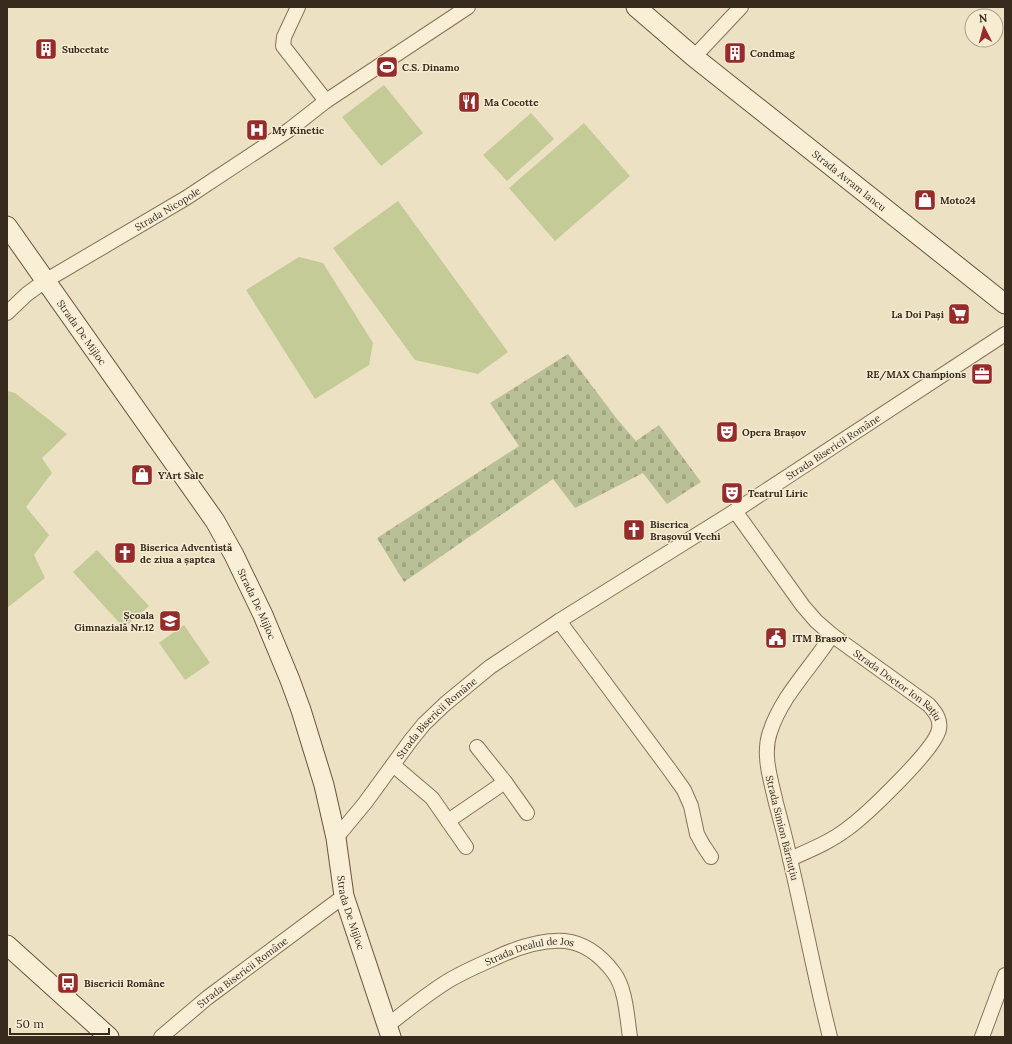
<svg xmlns="http://www.w3.org/2000/svg" width="1012" height="1044" viewBox="0 0 1012 1044" font-family="Lora,serif">
	<defs>
		<pattern id="cemetery-stones" width="16" height="16" patternUnits="userSpaceOnUse"><rect width="16" height="16" fill="#bac096"/><path d="M2 7V4a2 2 0 0 1 4 0v3zM10 15v-3a2 2 0 0 1 4 0v3z" fill="#a0a581"/></pattern>
	</defs>
	<rect width="100%" height="100%" fill="#ede1c3"/>
	<path fill="url(#cemetery-stones)" d="M568 354 617 419 636 441 659 425 701 482 667 504 643 473 575 508 553 479 404 582 377 538 519 446 490 403Z"/>
	<g fill="#c4cb97">
		<path d="M384 85 423 133 381 166 342 117Z"/>
		<path d="M531 113 554 139 507 181 483 155Z"/>
		<path d="M584 123 630 176 555 241 509 188Z"/>
		<path d="M398 201 508 352 478 374 415 360 333 248Z"/>
		<path d="M299 257 323 263 373 343 369 365 315 399 246 290Z"/>
		<path d="M7 391 15 393 67 434 42 458 52 473 26 507 49 535 34 555 45 578 7 608Z"/>
		<path d="M97 550 149 606 124 628 73 572Z"/>
		<path d="M184 625 210 663 185 680 159 643Z"/>
	</g>
	<g fill="none" stroke-linecap="round" stroke-linejoin="round">
		<g stroke="#87735a" stroke-width="16">
			<g id="street">
				<path d="M298 7 284 37 283 46 326 101"/>
				<path d="M694 57 741 7"/>
				<path id="s1" d="M7 313 27 294 45 281 186 198 289 130 326 101 468 7"/>
				<path id="s2" d="M735 511 803 606 816 621 832 635 929 705C935 712 941 719 939 729 936 749 865 816 847 829 830 842 810 850 790 859"/>
				<path d="M559 621 669 769 684 790 691 806 697 834 703 845 711 857"/>
				<path d="M477 747 505 782 527 813"/>
				<path d="M393 765 432 798 466 847"/>
				<path d="M448 821 505 782"/>
				<path id="s3" d="M336 838 365 803 411 740 424 724 445 704 490 667 559 621 735 511 1005 334"/>
				<path id="s4" d="M387 1026C407 1010 427 994 448 981 463 972 479 965 495 958 516 948 540 939 565 941 585 943 602 957 614 973 626 989 627 1018 630 1037"/>
				<path id="s5" d="M161 1037 207 998 344 896"/>
				<path d="M830 1037C815 978 804 918 790 859 786 840 781 822 776 803 771 780 762 755 770 732 782 695 812 667 832 635"/>
				<path d="M982 1037 1005 975"/>
			</g>
		</g>
		<g stroke="#69543d" stroke-width="21">
			<g id="secondary">
				<path id="s6" d="M636 7 694 57 1005 304"/>
				<path id="s7" d="M7 226 215 521 234 555 263 615 290 680 301 710 324 785 336 838 344 896 391 1037"/>
				<path d="M7 945 109 1037"/>
			</g>
		</g>
		<use href="#street" stroke="#f8efd6" stroke-width="14"/>
		<use href="#secondary" stroke="#f8efd6" stroke-width="19"/>
	</g>
	<defs>
		<g id="building-square" transform="scale(1.15)"><rect x="-9" y="-9" width="18" height="18" rx="4" fill="#952c2b" stroke="#f5ecd2"/><path d="M-4-6H4V6H1V3H-1V6H-4ZM-2.5-4.3h1.7v1.8h-1.7ZM.8-4.3h1.7v1.8H.8ZM-2.5-1h1.7V.8h-1.7ZM.8-1h1.7V.8H.8Z" fill="#fff"/></g>
		<g id="stadium-square" transform="scale(1.15)"><rect x="-9" y="-9" width="18" height="18" rx="4" fill="#952c2b" stroke="#f5ecd2"/><path d="M0-5a6.5 5 0 1 0 0 10a6.5 5 0 1 0 0-10ZM-3.5-1.8h7v3.6h-7Z" fill="#fff"/></g>
		<g id="restaurant-square" transform="scale(1.15)"><rect x="-9" y="-9" width="18" height="18" rx="4" fill="#952c2b" stroke="#f5ecd2"/><path d="M-5-6h1v4h1v-4h1v4h1v-4h1v5L-1.5 .5V6h-2V.5L-5-1ZM5-6V6H3V1.5H1.5Q1.5-4 5-6Z" fill="#fff"/></g>
		<g id="hospital-square" transform="scale(1.15)"><rect x="-9" y="-9" width="18" height="18" rx="4" fill="#952c2b" stroke="#f5ecd2"/><path d="M-5-5h3v3.5h4V-5h3V5h-3V1.5h-4V5h-3Z" fill="#fff"/></g>
		<g id="shop-square" transform="scale(1.15)"><rect x="-9" y="-9" width="18" height="18" rx="4" fill="#952c2b" stroke="#f5ecd2"/><path d="M-5-2.5h2.3a2.7 3.5 0 0 1 5.4 0H5L5.5 6h-11ZM-1.5-2.5h3a1.5 2.3 0 0 0-3 0Z" fill="#fff"/></g>
		<g id="supermarket-square" transform="scale(1.15)"><rect x="-9" y="-9" width="18" height="18" rx="4" fill="#952c2b" stroke="#f5ecd2"/><path d="M-6-5.5h2.5l.6 2H6L4.5 2H-2.5L-4.4-4H-6ZM-1.5 3.2a1.3 1.3 0 1 0 .1 0ZM3 3.2a1.3 1.3 0 1 0 .1 0Z" fill="#fff"/></g>
		<g id="office-square" transform="scale(1.15)"><rect x="-9" y="-9" width="18" height="18" rx="4" fill="#952c2b" stroke="#f5ecd2"/><path d="M-6-3h4V-5.5h4V-3h4V5H-6ZM-1-4.5V-3h2v-1.5ZM-6 0V1H6V0Z" fill="#fff"/></g>
		<g id="theatre-square" transform="scale(1.15)"><rect x="-9" y="-9" width="18" height="18" rx="4" fill="#952c2b" stroke="#f5ecd2"/><path d="M-5-5.5Q0-4 5-5.5V0Q5 5 0 6Q-5 5-5 0ZM-3.3-2.5H-1v1.5H-3.3ZM1-2.5H3.3v1.5H1ZM-2.8 1Q0 5.5 2.8 1Z" fill="#fff"/></g>
		<g id="church-square" transform="scale(1.15)"><rect x="-9" y="-9" width="18" height="18" rx="4" fill="#952c2b" stroke="#f5ecd2"/><path d="M-1.2-6h2.4v3.5h3.3v2.4h-3.3V6h-2.4V-.1h-3.3v-2.4h3.3Z" fill="#fff"/></g>
		<g id="school-square" transform="scale(1.15)"><rect x="-9" y="-9" width="18" height="18" rx="4" fill="#952c2b" stroke="#f5ecd2"/><path d="M0-5L7-2L0 1L-7-2ZM-4 1L0 2.5L4 1V4Q0 6-4 4Z" fill="#fff"/></g>
		<g id="civic-square" transform="scale(1.15)"><rect x="-9" y="-9" width="18" height="18" rx="4" fill="#952c2b" stroke="#f5ecd2"/><path d="M-.6-6.5H3V-4.5H.6V-3L4-1V1h2V6H-6V1h2V-1L-.6-3ZM-1.2 2.5V6h2.4V2.5Z" fill="#fff"/></g>
		<g id="bus-square" transform="scale(1.15)"><rect x="-9" y="-9" width="18" height="18" rx="4" fill="#952c2b" stroke="#f5ecd2"/><path d="M-5-6H5V4H4V6H2V4H-2V6H-4V4H-5ZM-3.5-4V0h7V-4ZM-3.5 1.2v1.5H-2V1.2ZM2 1.2v1.5H3.5V1.2Z" fill="#fff"/></g>
	</defs>
	<g fill-rule="evenodd">
		<use href="#building-square" x="46" y="49"/>
		<use href="#building-square" x="735" y="53"/>
		<use href="#stadium-square" x="387" y="67"/>
		<use href="#restaurant-square" x="469" y="102"/>
		<use href="#hospital-square" x="257" y="130"/>
		<use href="#shop-square" x="925" y="200"/>
		<use href="#supermarket-square" x="959" y="314"/>
		<use href="#office-square" x="982" y="374"/>
		<use href="#theatre-square" x="727" y="432"/>
		<use href="#shop-square" x="142" y="475"/>
		<use href="#theatre-square" x="732" y="493"/>
		<use href="#church-square" x="634" y="530"/>
		<use href="#church-square" x="125" y="553"/>
		<use href="#school-square" x="170" y="621"/>
		<use href="#civic-square" x="776" y="638"/>
		<use href="#bus-square" x="68" y="983"/>
	</g>
	<g text-anchor="middle" dominant-baseline="central" stroke-width="3" stroke-linejoin="round" paint-order="stroke">
		<g font-size="10" font-weight="bold" fill="#372b1e" stroke="#f5ecd2" text-anchor="start">
			<text x="62" y="49">Subcetate</text>
			<text x="750" y="53">Condmag</text>
			<text x="402" y="67">C.S. Dinamo</text>
			<text x="484" y="102">Ma Cocotte</text>
			<text x="272" y="130">My Kinetic</text>
			<text x="940" y="200">Moto24</text>
			<text x="944" y="314" text-anchor="end">La Doi Pași</text>
			<text x="966" y="374" text-anchor="end">RE/MAX Champions</text>
			<text x="742" y="432">Opera Brașov</text>
			<text x="158" y="475">Y'Art Sale</text>
			<text x="748" y="493">Teatrul Liric</text>
			<text x="650" y="524">Biserica<tspan x="650" dy="12">Brașovul Vechi</tspan></text>
			<text x="140" y="547">Biserica Adventistă<tspan x="140" dy="12">de ziua a șaptea</tspan></text>
			<text x="154" y="615" text-anchor="end">Școala<tspan x="154" dy="12">Gimnazială Nr.12</tspan></text>
			<text x="792" y="638">ITM Brasov</text>
			<text x="84" y="983">Bisericii Române</text>
		</g>
		<g font-size="10" fill="#372b1e" stroke="#f5ecd2">
			<text stroke="none"><textPath href="#s6" startOffset="275">Strada Avram Iancu</textPath></text>
			<text stroke="none"><textPath href="#s1" startOffset="192">Strada Nicopole</textPath></text>
			<text stroke="none"><textPath href="#s7" startOffset="130">Strada De Mijloc</textPath></text>
			<text stroke="none"><textPath href="#s3" startOffset="639">Strada Bisericii Române</textPath></text>
			<text stroke="none"><textPath href="#s7" startOffset="454">Strada De Mijloc</textPath></text>
			<text stroke="none"><textPath href="#s2" startOffset="241">Strada Doctor Ion Rațiu</textPath></text>
			<text stroke="none"><textPath href="#s3" startOffset="157">Strada Bisericii Române</textPath></text>
			<text transform="translate(782 828) rotate(76)">Strada Simion Bărnuțiu</text>
			<text stroke="none"><textPath href="#s7" startOffset="778">Strada De Mijloc</textPath></text>
			<text stroke="none"><textPath href="#s4" startOffset="164">Strada Dealul de Jos</textPath></text>
			<text stroke="none"><textPath href="#s5" startOffset="104">Strada Bisericii Române</textPath></text>
		</g>
	</g>
	<rect width="1012" height="1044" fill="none" stroke="#372b1e" stroke-width="16"/>
	<g transform="translate(984 28) rotate(354)"><circle r="19" fill="#f5ecd2" stroke="#a99f8a"/>
	<path d="M0-3L7 15L0 10L-7 15Z" fill="#952c2b"/>
	<text y="-6" font-size="11" font-weight="bold" text-anchor="middle" fill="#372b1e">N</text>
	</g>
	<path d="M10 1028v6h99v-6" fill="none" stroke="#372b1e" stroke-width="2"/>
	<text x="16" y="1028" font-size="12" fill="#372b1e" stroke="#f5ecd2" stroke-width="3" paint-order="stroke">50 m</text>
</svg>
